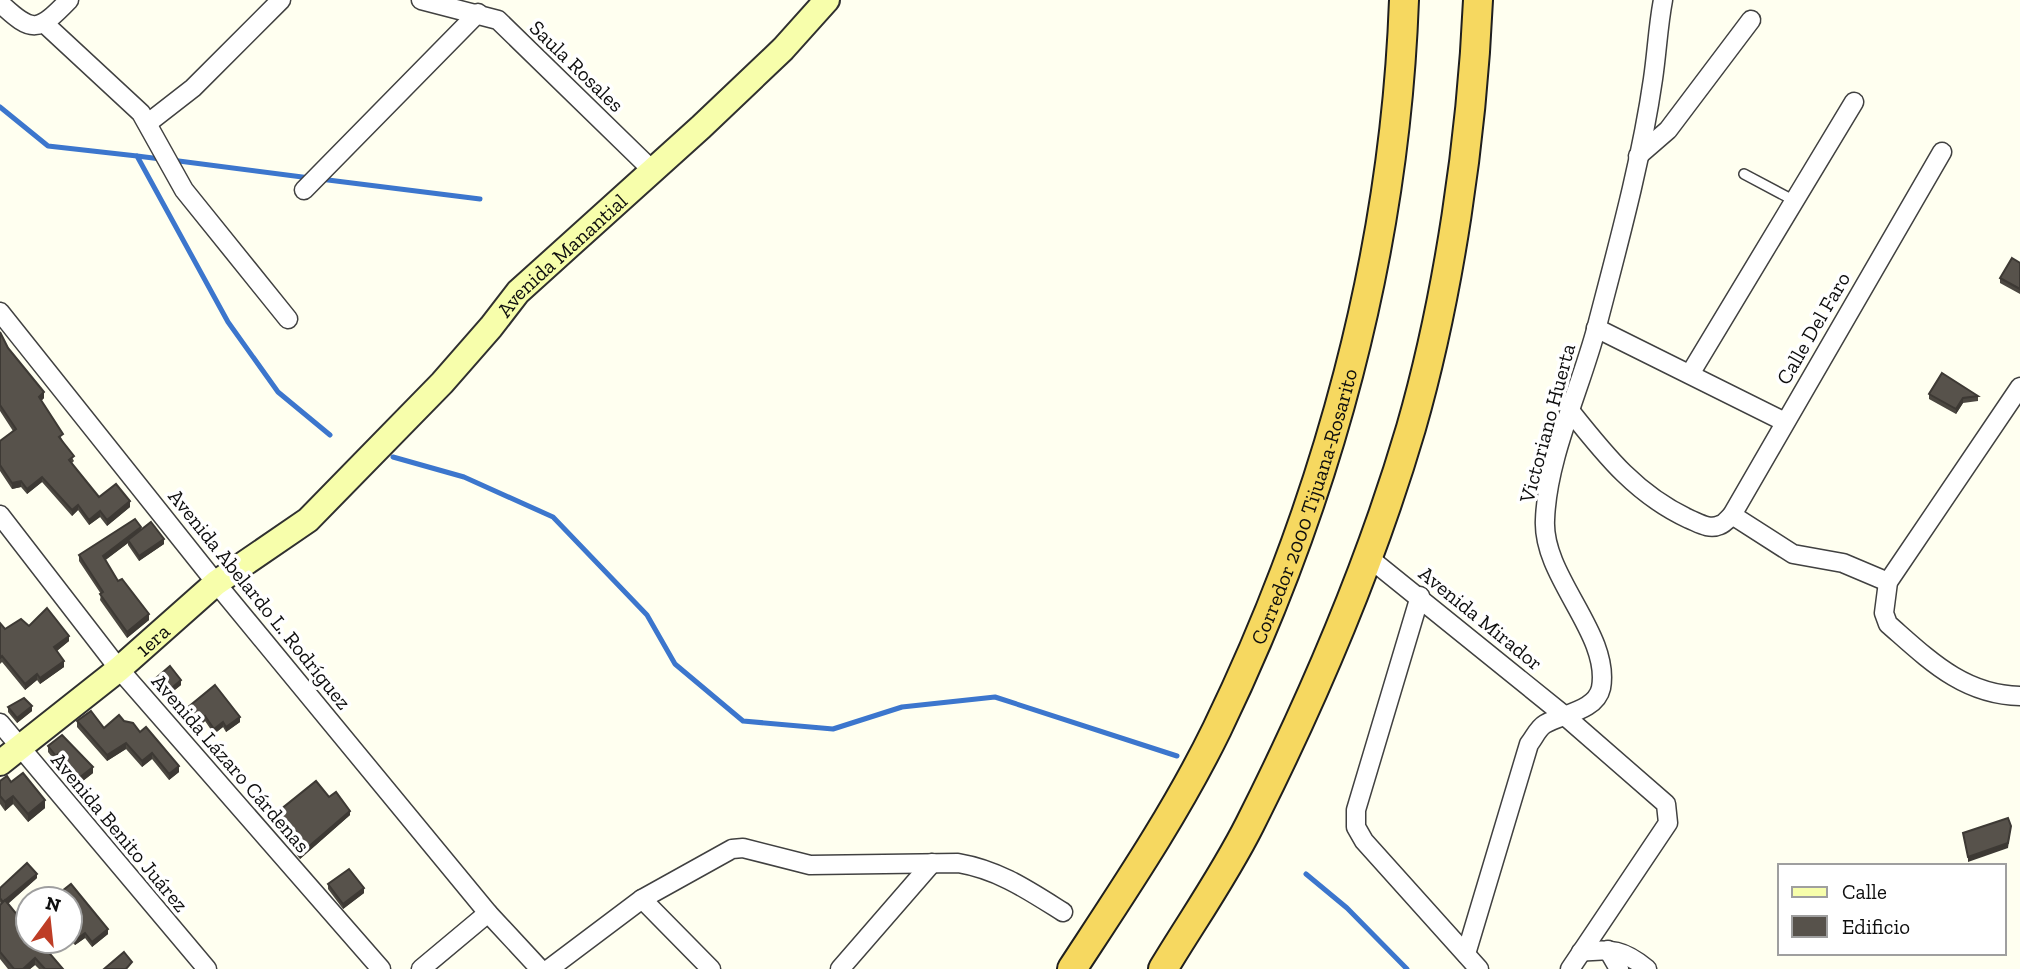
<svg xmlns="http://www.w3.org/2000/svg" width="2020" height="969" viewBox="0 0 2020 969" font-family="'Zilla Slab',serif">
	<rect width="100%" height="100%" fill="#fffff0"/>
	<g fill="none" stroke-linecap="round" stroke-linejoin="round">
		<g stroke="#3c76cd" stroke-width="5">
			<path d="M0 107 48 146 137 156 228 322 278 392 330 435"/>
			<path d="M137 156 161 159"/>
			<path d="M171 160 310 178"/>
			<path d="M320 179 480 199"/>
			<path d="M393 457 464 477 553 517 647 615 675 664 743 721 833 729 902 707 995 697 1177 756"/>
			<path d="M1306 874 1347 908 1407 969"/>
		</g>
		<g stroke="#414141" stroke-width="12">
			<path id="service" d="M1744 174 1793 200"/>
		</g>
		<g stroke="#414141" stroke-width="21">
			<g id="minor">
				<path d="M421 0 498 20 652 170"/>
				<path d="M0 3C33 34 38 32 69 0"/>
				<path d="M45 24 141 113 184 190 288 319"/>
				<path d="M148 123 193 88 281 0"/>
				<path d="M1638 156 1668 130 1751 20"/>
				<path d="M304 190 478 13"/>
				<path d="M0 312 216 583 488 913 540 969"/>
				<path d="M1596 328 1785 422"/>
				<path d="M1690 374 1854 102"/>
				<path d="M2020 387 1888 582 1884 613 1888 624C1928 659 1963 695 2020 696"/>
				<path d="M1571 412C1606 456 1637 495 1689 519 1699 523 1709 530 1720 525 1724 524 1729 518 1732 515L1942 152"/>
				<path d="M0 515 119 669 381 969"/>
				<path d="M1732 515 1793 554 1843 563 1888 582"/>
				<path d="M1368 557 1565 716 1666 804 1668 823 1570 969"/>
				<path d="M1420 596 1356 810V827L1364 841 1479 969"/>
				<path d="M0 723 207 969"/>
				<path d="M642 899 711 969"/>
				<path d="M1608 950 1619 969"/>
				<path d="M1581 952C1611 948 1624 950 1647 969"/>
				<path d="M1466 954 1529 744C1534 738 1538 728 1545 724 1562 714 1596 711 1601 688 1611 634 1542 577 1545 520 1547 457 1581 388 1597 326 1618 245 1641 162 1653 79 1657 52 1658 26 1663 0"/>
				<path d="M421 969 488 913"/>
				<path d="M549 969 642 899 732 849 743 848 810 865 958 863C999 870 1028 890 1063 912"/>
				<path d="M840 969 932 863"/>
			</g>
		</g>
		<g stroke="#303030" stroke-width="28">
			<g id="secondary">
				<path id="s1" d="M0 763 119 669 216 583 308 520 442 383 491 327 518 292 701 127 783 49 827 0"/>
			</g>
		</g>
		<g stroke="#1f1f1f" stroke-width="32">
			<g id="trunk">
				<path id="s2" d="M1072 969C1123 891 1176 813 1217 729 1327 502 1395 252 1404 0"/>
				<path d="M1163 969C1192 921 1225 874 1250 824 1314 697 1371 564 1411 428 1449 296 1472 137 1478 0"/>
			</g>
		</g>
		<use href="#service" stroke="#fff" stroke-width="9"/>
		<use href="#minor" stroke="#fff" stroke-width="18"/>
		<use href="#secondary" stroke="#f7feab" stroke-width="24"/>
		<use href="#trunk" stroke="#f6d860" stroke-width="28"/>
	</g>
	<g fill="#4b4740">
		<path d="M2020 263V294L2000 283V278Z"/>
		<path d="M0 332 8 348 44 398 41 401 74 461 72 463 99 497 130 507 107 526 100 517 89 525 78 510 72 516 42 482 27 494 21 487 12 489 0 471V441L13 431 0 411Z"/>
		<path d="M1929 394 1978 396V401L1963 403 1956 414 1929 399Z"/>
		<path d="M141 530 164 544 139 561 128 545V543L105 560 118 581 149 620 127 638 100 600 101 594 79 561V555Z"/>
		<path d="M0 623 5 629 29 626 69 641 57 651 64 667 40 684 37 680 25 690 2 662 0 664Z"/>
		<path d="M155 679 181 685 166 697 155 683Z"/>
		<path d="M8 707 32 711 17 723 8 712Z"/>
		<path d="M187 708 240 722 226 732 223 727 214 734 205 721 197 728 187 713Z"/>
		<path d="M77 721 104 728 124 721 140 732 179 772 169 780 152 759 142 767 126 749 107 761 77 727Z"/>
		<path d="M48 746 93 773 79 784 58 760 56 762 48 752Z"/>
		<path d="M0 781 11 782 45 808 28 822 13 804 5 811 0 804Z"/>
		<path d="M329 797 350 815 300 859 270 823V818Z"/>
		<path d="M37 878 8 904 63 969H39L35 965 30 969H8L0 959V905L1 904 0 902V888Z"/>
		<path d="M328 884 364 893 343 909 328 889Z"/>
		<path d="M70 899 108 934 92 947 85 938 75 945 70 940Z"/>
	</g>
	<g fill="#3d3934">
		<path d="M44 392V398L39 403V397Z"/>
		<path d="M1963 398V403L1956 414V409Z"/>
		<path d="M42 477V482L27 494V489Z"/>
		<path d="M21 481V487L12 489V483Z"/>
		<path d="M130 501V507L107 526V520Z"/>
		<path d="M78 505V510L72 516V510Z"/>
		<path d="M100 511V517L89 525V520Z"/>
		<path d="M141 527V533L128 540V543L103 562V556Z"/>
		<path d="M164 539V544L139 561V556Z"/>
		<path d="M149 614V620L127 638V632Z"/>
		<path d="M69 636V641L54 653V647Z"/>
		<path d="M64 661V667L40 684V678Z"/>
		<path d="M37 674V680L25 690V684Z"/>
		<path d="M181 680V685L166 697V693Z"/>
		<path d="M32 706V711L17 723V718Z"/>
		<path d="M205 716V721L197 728V723Z"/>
		<path d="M240 717V722L226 732V727Z"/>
		<path d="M223 722V727L214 734V729Z"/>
		<path d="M126 743V749L107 761V755Z"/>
		<path d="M152 753V759L142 767V761Z"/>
		<path d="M179 766V772L169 780V774Z"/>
		<path d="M93 767V773L79 784V778Z"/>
		<path d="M13 796V804L5 811V802Z"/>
		<path d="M45 800V808L28 822V814Z"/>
		<path d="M350 811V815L300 859V854Z"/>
		<path d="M2011 826 2008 848 1968 862V857Z"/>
		<path d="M37 874V878L4 907V902Z"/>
		<path d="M364 888V893L343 909V904Z"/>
		<path d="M108 929V934L92 947V942Z"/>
		<path d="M85 933V938L75 945V940Z"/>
		<path d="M35 958V965L30 969H23Z"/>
	</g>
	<g fill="#57524b" stroke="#3d3934" stroke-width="2">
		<path d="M2012 258 2020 263V289L2000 278Z"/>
		<path d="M0 332 8 348 44 392 39 397 63 434 59 437 74 456 69 460 99 497 116 484 130 501 107 520 100 511 89 520 78 505 72 510 42 477 27 489 21 481 12 483 0 465V441L16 429 0 405Z"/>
		<path d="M1942 373 1978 396 1963 398 1956 409 1929 394Z"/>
		<path d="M135 519 141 527 103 556 118 581 122 579 149 614 127 632 100 594 103 592 79 555Z"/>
		<path d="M151 522 164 539 139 556 128 540Z"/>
		<path d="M47 608 69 636 54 647 64 661 40 678 37 674 25 684 2 656 0 658V623L5 629 21 619 29 626Z"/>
		<path d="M170 666 181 680 166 693 155 679Z"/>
		<path d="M215 685 240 717 226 727 223 722 214 729 205 716 197 723 187 708Z"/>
		<path d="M24 698 32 706 17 718 8 707Z"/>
		<path d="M91 711 104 728 119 715 124 721 133 723 140 732 146 727 179 766 169 774 152 753 142 761 126 743 107 755 77 721Z"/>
		<path d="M62 735 93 767 79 778 58 754 56 756 48 746Z"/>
		<path d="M23 773 45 800 28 814 13 796 5 802 0 796V781L7 776 11 782Z"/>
		<path d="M316 781 329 797 336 792 350 811 300 854 270 818Z"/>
		<path d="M2008 818 2011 826 2008 843 1968 857 1963 833Z"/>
		<path d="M27 863 37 874 3 902 0 898V888Z"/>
		<path d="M349 869 364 888 343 904 328 884Z"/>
		<path d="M71 884 108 929 92 942 85 933 75 940 70 935V899H52Z"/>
		<path d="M5 900 28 928V941H39L63 969H45L35 958 23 969H14L0 952V905Z"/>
		<path d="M124 952 132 962 126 969H104Z"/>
	</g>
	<g text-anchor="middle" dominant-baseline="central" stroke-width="7" stroke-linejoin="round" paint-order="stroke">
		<g font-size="21" fill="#0e0e0e" stroke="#fff">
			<text transform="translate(577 66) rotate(44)">Saula Rosales</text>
			<text stroke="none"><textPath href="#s1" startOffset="760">Avenida Manantial</textPath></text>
			<text transform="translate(1813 328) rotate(-60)">Calle Del Faro</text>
			<text transform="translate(1547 423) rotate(-75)">Victoriano Huerta</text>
			<text stroke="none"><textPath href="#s2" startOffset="520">Corredor 2000 Tijuana-Rosarito</textPath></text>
			<text transform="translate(260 599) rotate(51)">Avenida Abelardo L. Rodríguez</text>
			<text transform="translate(1481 618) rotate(39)">Avenida Mirador</text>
			<text stroke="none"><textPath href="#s1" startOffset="196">1era</textPath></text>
			<text transform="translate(231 763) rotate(49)">Avenida Lázaro Cárdenas</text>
			<text transform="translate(120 832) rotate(50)">Avenida Benito Juárez</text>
		</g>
	</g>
	<rect x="1778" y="864" width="228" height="91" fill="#ffffff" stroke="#9f9f9f" stroke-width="2"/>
	<rect x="1792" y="887" width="35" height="10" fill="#f7feab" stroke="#9f9f9f" stroke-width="2"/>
	<text x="1842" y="899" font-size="21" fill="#0e0e0e">Calle</text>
	<rect x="1792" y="916" width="35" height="21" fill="#57524b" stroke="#9f9f9f" stroke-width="2"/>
	<text x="1842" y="934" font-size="21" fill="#0e0e0e">Edificio</text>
	<g transform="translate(49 920) rotate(15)"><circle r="33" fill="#ffffff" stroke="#9f9f9f" stroke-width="2"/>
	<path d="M0-5L12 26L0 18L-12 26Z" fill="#be3d26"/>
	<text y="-10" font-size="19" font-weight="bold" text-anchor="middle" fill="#0e0e0e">N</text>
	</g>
</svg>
